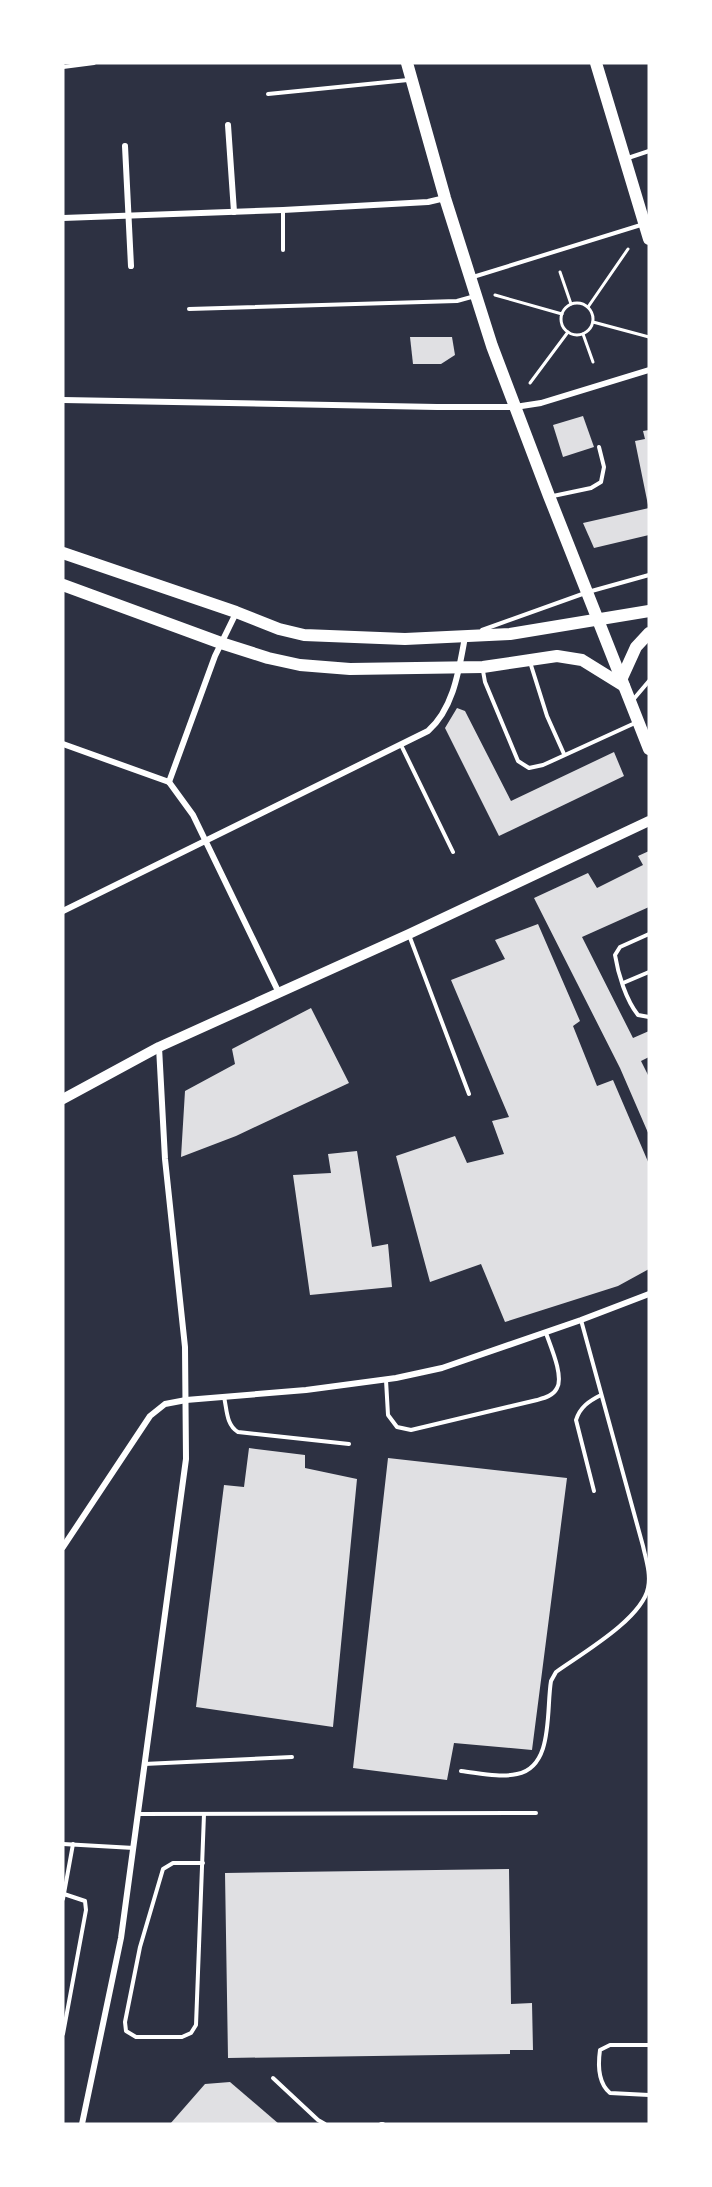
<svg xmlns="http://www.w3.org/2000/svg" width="712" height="2187" viewBox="0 0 712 2187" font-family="Lora,serif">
	<rect width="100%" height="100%" fill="#2d3142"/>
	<g fill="#e0e0e3">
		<path d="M410 337H452L455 355 441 364H413Z"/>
		<path d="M583 416 594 447 563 457 553 425Z"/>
		<path d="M649 430V505H648L635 441 645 439 643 431Z"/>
		<path d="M649 508V535L594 548 583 523Z"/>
		<path d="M457 708 465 711 511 801 614 752 624 776 499 836 445 728Z"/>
		<path d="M649 851V907L582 937 633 1038 649 1031V1057L641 1061 649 1077V1135L620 1068 534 898 588 873 597 888 643 865 638 856Z"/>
		<path d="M538 924 580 1021 573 1026 597 1086 613 1080 649 1164V1269L618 1286 505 1322 481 1264 430 1282 396 1156 455 1136 467 1163 504 1154 492 1121 509 1117 451 980 505 959 495 940Z"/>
		<path d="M311 1008 349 1083 236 1136 181 1157 185 1091 235 1064 232 1049Z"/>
		<path d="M357 1151 372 1247 388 1244 392 1287 310 1295 293 1175 331 1173 328 1154Z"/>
		<path d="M249 1448 305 1455V1468L357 1479 333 1727 196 1707 224 1485 244 1487Z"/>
		<path d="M388 1458 567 1478 532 1750 454 1743 447 1780 353 1768Z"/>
		<path d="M509 1869 511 2004 532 2003 533 2050H510V2054L228 2058 225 1873Z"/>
		<path d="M230 2082 279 2124H170L205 2084Z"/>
	</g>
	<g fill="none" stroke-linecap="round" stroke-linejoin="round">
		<g stroke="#fff" stroke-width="3">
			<path d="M560 272 571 304"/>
			<path d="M495 295 562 314"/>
			<circle cx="577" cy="319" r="16"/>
			<path d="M588 307 628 249"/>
			<path d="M593 322 649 337"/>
			<path d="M583 334 593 362"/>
			<path d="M530 383 568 332"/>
		</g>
		<g stroke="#fff" stroke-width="4">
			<path d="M63 67 94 63"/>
			<path d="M268 94 408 80"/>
			<path d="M628 158 649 151"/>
			<path d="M283 210V250"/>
			<path d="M473 277 644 224"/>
			<path d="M189 309 457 301 475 296"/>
			<path d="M553 496 591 488 601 482 604 467 599 447"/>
			<path d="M482 630 588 592 649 575"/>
			<path d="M530 662 547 716 564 754"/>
			<path d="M483 671 485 682 518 761 529 768 543 765 635 723"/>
			<path d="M632 701 649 681"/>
			<path d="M401 745 453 852"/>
			<path d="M649 934 620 947 615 955C618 974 626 1000 638 1015L649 1017"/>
			<path d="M409 935 469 1094"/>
			<path d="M623 983 649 972"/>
			<path d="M386 1380 388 1415 397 1427 411 1430 537 1400C544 1398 553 1396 557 1388 564 1376 550 1345 546 1333"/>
			<path d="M224 1397C227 1409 226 1425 238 1432L349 1444"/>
			<path d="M594 1491 576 1420C580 1407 589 1401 601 1395"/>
			<path d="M144 1764 292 1757"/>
			<path d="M461 1771C479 1773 500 1778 517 1774 554 1767 546 1710 551 1681L556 1672C581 1654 642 1619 648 1588 651 1574 646 1560 643 1546L581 1320"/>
			<path d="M139 1814 536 1813"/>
			<path d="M63 1844 134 1848"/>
			<path d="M203 1863H173L163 1869 140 1947 125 2022 126 2031 136 2037H182L191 2033 196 2025 204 1814"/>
			<path d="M63 1899 73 1844"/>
			<path d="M63 2034 86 1910 85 1901 64 1894"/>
			<path d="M649 2045H610L600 2050C598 2064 598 2083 610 2093L649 2095"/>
			<path d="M273 2078 318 2120 325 2124"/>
			<path d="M381 2124H383"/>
		</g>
		<g stroke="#fff" stroke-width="6">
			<path d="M228 125 234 212"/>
			<path d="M125 146 131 266"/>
			<path d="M63 218 283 210 428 202 445 198"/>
			<path d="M63 400 437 407H515L541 403 649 370"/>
			<path d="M63 744 169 782"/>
			<path d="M169 782 193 815 279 993"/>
			<path d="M169 782 215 656 236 613"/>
			<path d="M63 911 428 731C454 708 459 669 465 637"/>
			<path d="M63 1547 150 1416 165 1404 186 1400 306 1390 396 1378 442 1368 581 1320 649 1294"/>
			<path d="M82 2124 121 1938 186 1459 185 1347 165 1159 159 1047"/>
		</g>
		<path stroke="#fff" stroke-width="10" d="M63 1099 159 1047 409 934 649 821"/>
		<g stroke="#fff" stroke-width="12">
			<path d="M407 63 445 198 492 346 549 496 649 749"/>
			<path d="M596 63 649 239"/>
			<path d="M63 553 236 612 279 629 304 635 405 639 510 634 649 611"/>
			<path d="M63 585 221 643 268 658 300 665 350 669 483 667 557 656 582 660 624 686"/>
			<path d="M621 680 636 647 649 633"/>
		</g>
	</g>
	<rect width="712" height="2187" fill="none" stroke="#ffffff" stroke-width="129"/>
</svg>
